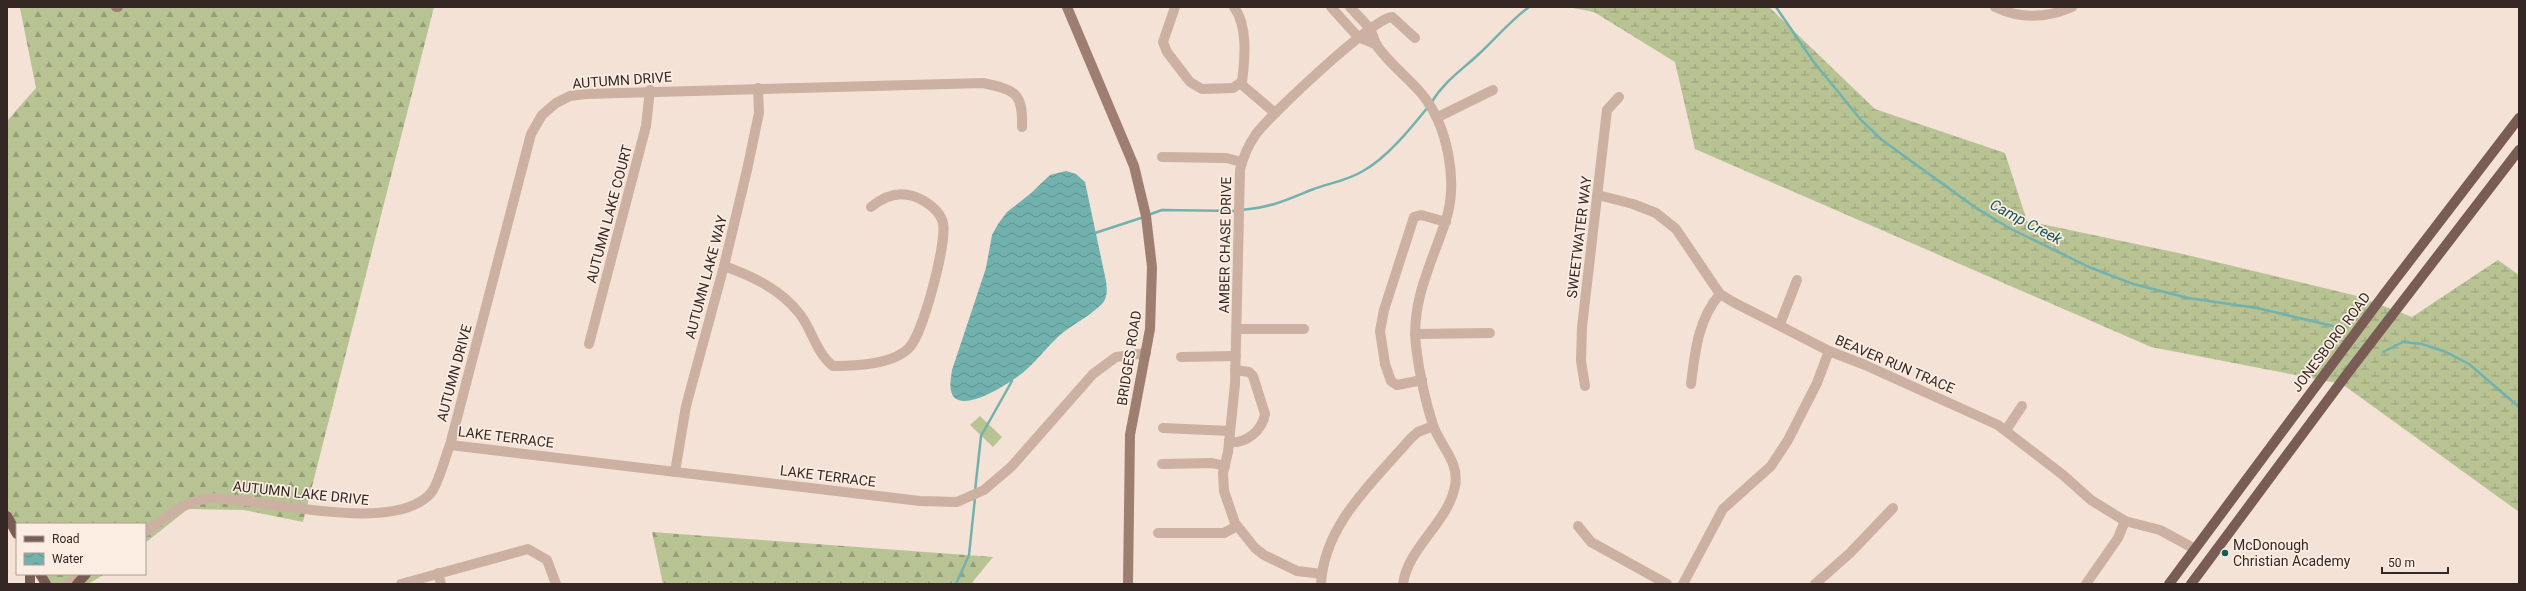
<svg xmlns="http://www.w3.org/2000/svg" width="2526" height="591" viewBox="0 0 2526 591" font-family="Roboto,sans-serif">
	<defs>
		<pattern id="forest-firs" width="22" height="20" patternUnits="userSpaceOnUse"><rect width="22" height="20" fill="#b8c394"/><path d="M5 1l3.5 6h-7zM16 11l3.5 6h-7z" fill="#969e79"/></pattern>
		<pattern id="wetland-marsh" width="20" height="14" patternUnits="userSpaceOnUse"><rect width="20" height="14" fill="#b8c394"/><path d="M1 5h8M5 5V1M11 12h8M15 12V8" fill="none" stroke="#969e79"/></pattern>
		<pattern id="water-waves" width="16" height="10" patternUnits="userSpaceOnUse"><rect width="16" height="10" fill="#72b2ae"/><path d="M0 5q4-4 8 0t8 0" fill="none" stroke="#5e918d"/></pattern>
	</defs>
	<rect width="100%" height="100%" fill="#f3e2d5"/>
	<g fill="url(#forest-firs)">
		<path d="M33 7H434L303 522 244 510 188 509 145 543V524H17L7 519V121L36 88 20 8Z"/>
		<path d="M652 532 993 557 971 584H663Z"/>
		<path d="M38 574H105L88 584H43Z"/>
	</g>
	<path fill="url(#wetland-marsh)" d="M1568 7H1769L1875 109 2005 153 2027 221 2183 254 2357 296 2412 317 2498 260 2519 275V512L2342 384 2151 347 1695 149 1675 62 1594 12Z"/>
	<path fill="#b8c394" d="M980 416 1002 437 993 447 970 425Z"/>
	<path fill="url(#water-waves)" d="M1066 171 1076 174 1085 182 1106 281C1107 289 1108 297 1102 304 1090 316 1073 324 1060 335 1048 346 1038 359 1026 370 1015 380 962 416 952 394 949 387 951 378 952 370L986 268 992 235 998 224 1007 212 1030 194 1050 175Z"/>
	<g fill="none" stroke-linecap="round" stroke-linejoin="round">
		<g stroke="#72b2ae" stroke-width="2.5">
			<path d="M1776 7 1813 61 1861 120 1882 140 1976 208 2011 229 2089 267 2133 284 2188 298 2257 308 2341 328"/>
			<path d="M1431 103C1444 81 1462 70 1480 53 1496 38 1511 20 1529 7"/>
			<path d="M1241 210C1272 207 1284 201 1311 190 1329 183 1347 181 1363 171 1387 158 1411 128 1428 107"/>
			<path d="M1148 215 1162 210 1236 211"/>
			<path d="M1095 233 1144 217"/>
			<path d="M2383 352 2403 342 2422 344 2446 352 2469 364 2519 407"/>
			<path d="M975 491 981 436 1012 381"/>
			<path d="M956 584 969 555 975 498"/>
		</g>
		<g stroke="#ccb0a1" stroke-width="10">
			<path d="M1175 7 1163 42 1167 52 1190 82 1202 89 1233 88 1242 82C1245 59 1248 26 1234 7"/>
			<path d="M1331 7 1358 37 1377 45"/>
			<path d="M1350 7C1356 14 1364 21 1369 28 1373 33 1374 41 1377 46 1389 63 1407 77 1421 93 1448 125 1459 183 1445 223 1431 264 1411 302 1416 346 1419 372 1425 400 1433 425 1440 446 1460 462 1455 486 1448 523 1408 547 1403 584"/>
			<path d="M1995 7C2020 19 2047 18 2072 7"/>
			<path d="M1241 84 1275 113"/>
			<path d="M1438 117 1493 90"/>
			<path d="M1162 157 1226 158 1242 162"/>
			<path d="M1598 195 1633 204 1656 213 1676 229 1720 294 1735 303 1829 351 1865 365 1998 425 2063 475 2091 500 2125 521 2160 530 2195 549"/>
			<path d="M724 266C752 276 780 289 799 313 812 329 816 353 833 366 855 366 892 365 909 348 923 334 947 243 943 223 940 210 925 200 913 196 897 191 883 197 871 207"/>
			<path d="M1780 324 1797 280"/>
			<path d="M1237 329H1304"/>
			<path d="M1415 334 1490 333"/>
			<path d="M589 344 646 126 650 90"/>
			<path d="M1181 357 1236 356"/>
			<path d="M1422 380 1397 385 1391 381 1385 364 1380 331 1384 310 1414 217 1421 215 1446 222"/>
			<path d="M1691 384C1695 352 1698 319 1720 294"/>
			<path d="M1585 386 1581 361 1582 327 1607 110 1619 97"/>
			<path d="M1163 428 1230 431"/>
			<path d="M2006 430 2022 406"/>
			<path d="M1229 442C1246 444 1262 431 1265 414L1253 376 1249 372 1235 370"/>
			<path d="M450 445 920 501 957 502 984 490 1011 467 1093 374 1116 357 1146 353"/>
			<path d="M1162 464 1212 463 1225 466"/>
			<path d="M675 472 686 406 724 266 747 170 759 113 758 88"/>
			<path d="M1578 526 1591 542 1667 584"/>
			<path d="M145 532C163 519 181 504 203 499 212 496 226 500 236 500 283 504 397 532 431 493 439 483 445 457 450 445L531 134 542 115 556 103 570 96 585 94 983 83C1015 90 1023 92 1022 127"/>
			<path d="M1158 533H1224L1237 526"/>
			<path d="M438 573 441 584"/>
			<path d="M1322 574 1297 571 1264 555 1255 548 1235 523 1224 491 1223 473 1228 452 1235 384 1240 170C1243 157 1249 144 1256 134 1271 114 1373 18 1392 17L1415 38"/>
			<path d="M69 584 84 574"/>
			<path d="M401 584 528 549 547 560 556 584"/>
			<path d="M1321 584C1324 524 1374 481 1411 438L1418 432 1433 426"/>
			<path d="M1683 584 1723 509 1771 466 1788 440 1817 383 1829 351"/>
			<path d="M1815 584 1850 553 1893 508"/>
			<path d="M2086 584 2118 538 2125 521"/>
		</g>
		<g stroke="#9f7e72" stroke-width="10">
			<path d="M116 7H118"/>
			<path d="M1067 7 1134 166 1146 216 1152 267 1150 329 1130 435 1128 584"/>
		</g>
		<g stroke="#795c54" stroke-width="10">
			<path d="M7 516 17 534"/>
			<path d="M30 574V584"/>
			<path d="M40 574 46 584"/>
			<path d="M77 584 86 574"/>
			<path d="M2169 584 2385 293 2519 118"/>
			<path d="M2191 584 2350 370 2519 150"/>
		</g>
	</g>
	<circle fill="#165a57" stroke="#fbede2" stroke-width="1.5" cx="2225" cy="553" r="4"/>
	<g text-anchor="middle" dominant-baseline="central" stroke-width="3.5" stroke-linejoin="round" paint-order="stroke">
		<g font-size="14" fill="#352824" stroke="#fbede2">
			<text transform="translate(622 80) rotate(-4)">AUTUMN DRIVE</text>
			<text transform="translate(609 214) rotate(-75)">AUTUMN LAKE COURT</text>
			<text transform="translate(1579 237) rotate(-83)">SWEETWATER WAY</text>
			<text transform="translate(1225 245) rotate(-89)">AMBER CHASE DRIVE</text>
			<text transform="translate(706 277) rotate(-75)">AUTUMN LAKE WAY</text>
			<text transform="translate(2331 342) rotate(-53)">JONESBORO ROAD</text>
			<text transform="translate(1129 358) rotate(-81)">BRIDGES ROAD</text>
			<text transform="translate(1895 364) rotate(23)">BEAVER RUN TRACE</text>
			<text transform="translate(454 373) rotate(-75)">AUTUMN DRIVE</text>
			<text transform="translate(506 437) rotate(7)">LAKE TERRACE</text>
			<text transform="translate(828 476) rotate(7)">LAKE TERRACE</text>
			<text transform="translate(301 493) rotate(6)">AUTUMN LAKE DRIVE</text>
		</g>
		<g font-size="14" fill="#352824" stroke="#fbede2" text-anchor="start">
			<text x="2233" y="545">McDonough<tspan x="2233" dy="16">Christian Academy</tspan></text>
		</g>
		<g font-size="15" font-style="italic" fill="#165a57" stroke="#fbede2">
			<text transform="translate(2026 222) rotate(28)">Camp Creek</text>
		</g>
	</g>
	<rect width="2526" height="591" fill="none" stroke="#352824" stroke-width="16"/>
	<rect x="16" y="523" width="130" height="52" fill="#fbede2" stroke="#ac9e96"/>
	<rect x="24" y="536" width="20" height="6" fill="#795c54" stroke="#ac9e96"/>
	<text x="52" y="543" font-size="12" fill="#352824">Road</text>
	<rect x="24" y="553" width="20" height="12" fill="url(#water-waves)" stroke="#ac9e96"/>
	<text x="52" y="563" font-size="12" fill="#352824">Water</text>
	<path d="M2382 567v6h66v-6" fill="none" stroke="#352824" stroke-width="2"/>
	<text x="2388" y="567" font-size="12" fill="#352824" stroke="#fbede2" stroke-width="3" paint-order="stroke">50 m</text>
</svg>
